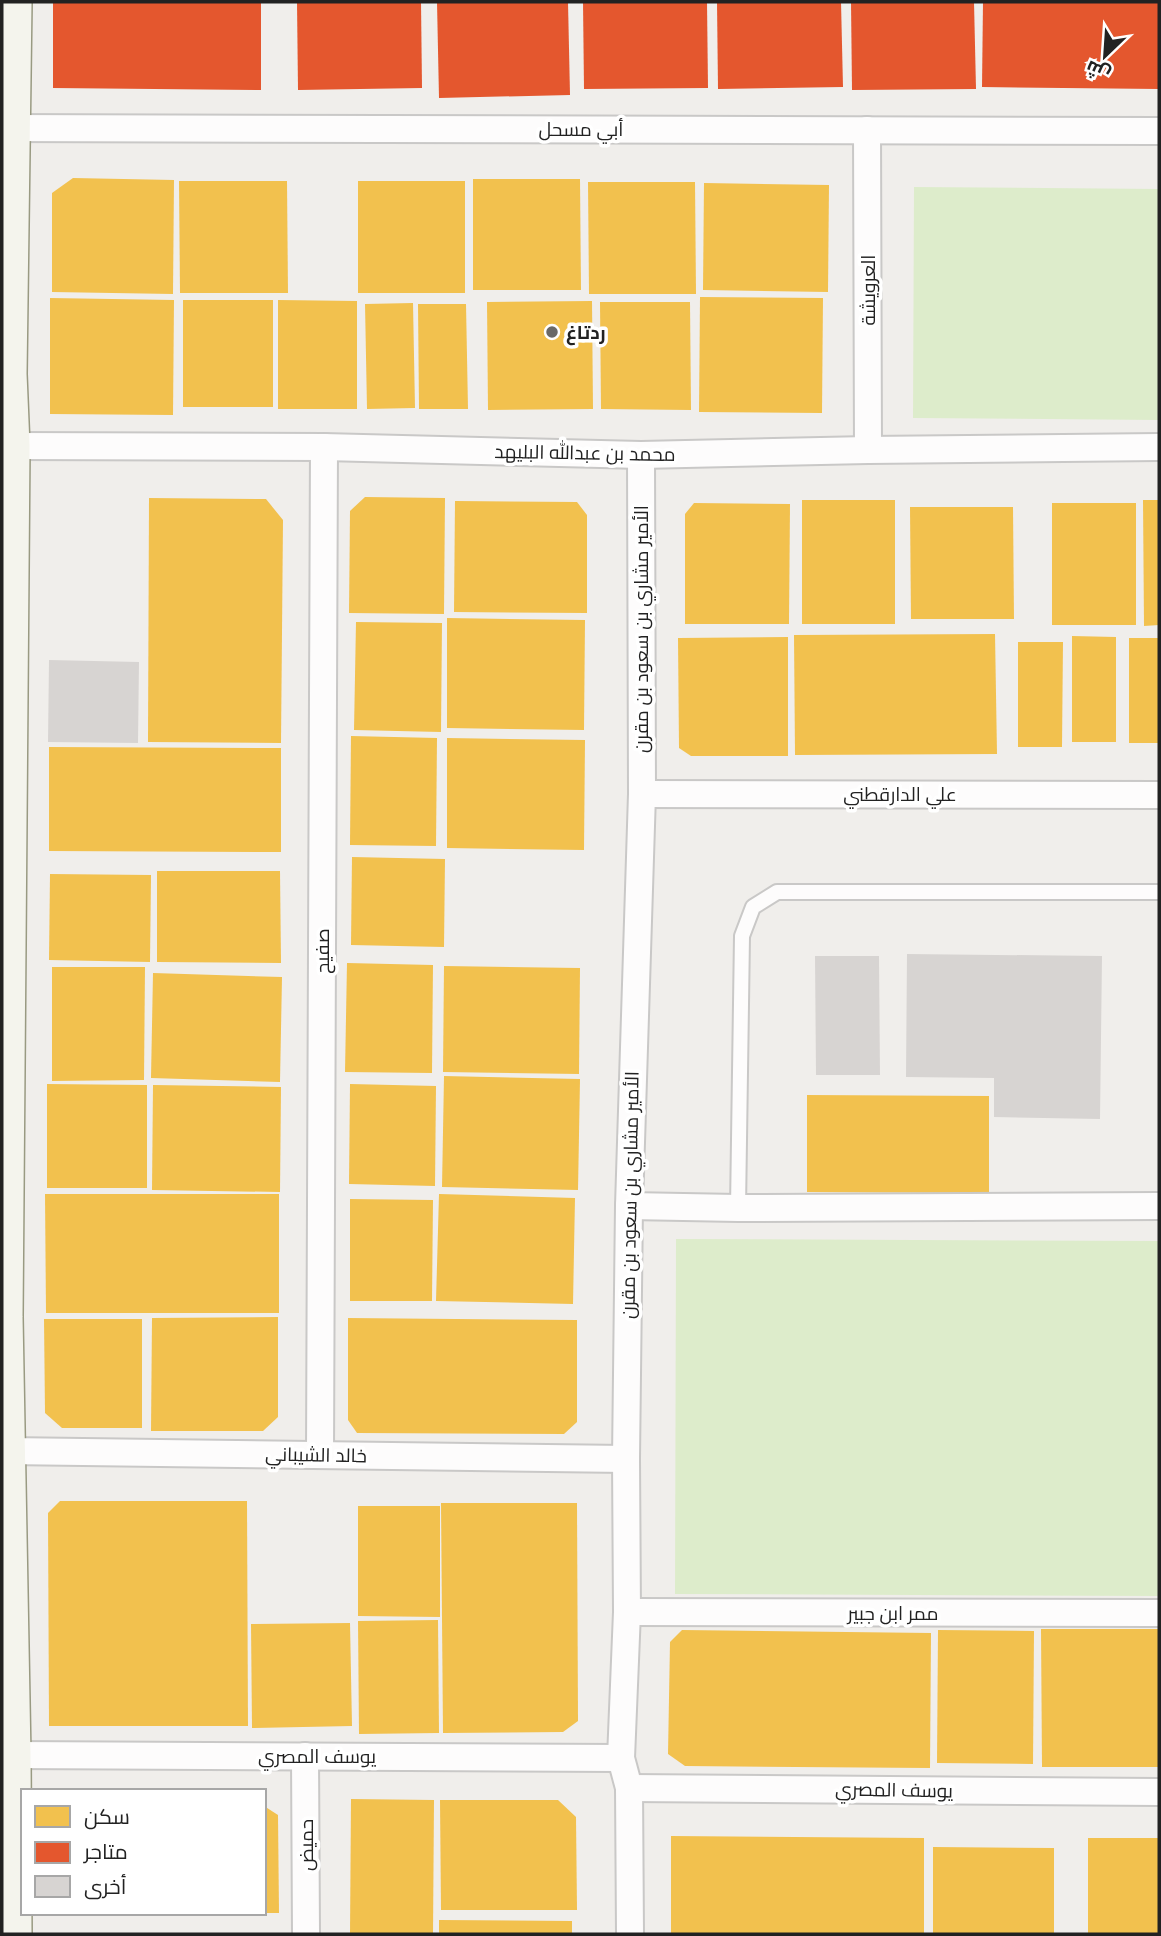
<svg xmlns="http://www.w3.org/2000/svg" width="1161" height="1936" viewBox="0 0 1161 1936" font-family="Roboto,Cairo,sans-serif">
	<rect width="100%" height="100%" fill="#f0eeeb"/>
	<g fill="#ddeccb">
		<path d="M914 187 1159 189V420L913 418Z"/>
		<path d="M676 1239 1159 1241V1596L675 1594Z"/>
	</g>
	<g fill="#f2c14e">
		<path d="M73 178 174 180 173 294 52 292V193Z"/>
		<path d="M473 179H580L581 290H473Z"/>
		<path d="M179 181H287L288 293H180Z"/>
		<rect x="358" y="181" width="107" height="112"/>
		<path d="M588 182H695L696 294H589Z"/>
		<path d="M704 183 829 185 828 292 703 290Z"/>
		<path d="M700 297 823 298 822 413 699 412Z"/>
		<path d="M50 298 174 300 173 415 50 414Z"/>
		<rect x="183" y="300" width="90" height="107"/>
		<path d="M278 300 357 301V409H278Z"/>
		<path d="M592 301 593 409 488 410 487 302Z"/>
		<path d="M600 302H690L691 410 601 409Z"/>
		<path d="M413 303 415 408 367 409 365 304Z"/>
		<path d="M418 304H466L468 409H419Z"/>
		<path d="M365 497 445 498 444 614 349 613 350 511Z"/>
		<path d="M149 498 266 499 283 520 281 743 148 742Z"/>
		<rect x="802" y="500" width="93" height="124"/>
		<path d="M1143 500H1159V625L1144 626Z"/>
		<path d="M455 501 577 502 587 515V613L454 612Z"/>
		<path d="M694 503 790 504 789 624H685V514Z"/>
		<rect x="1052" y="503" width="84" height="122"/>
		<path d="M910 507H1013L1014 619H911Z"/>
		<path d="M447 618 585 620 584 730 447 728Z"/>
		<path d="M356 622 442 623 441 732 354 730Z"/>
		<path d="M995 634 997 754 795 755 794 635Z"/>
		<path d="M1072 636 1116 637V742H1072Z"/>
		<path d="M788 637V756H691L679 748 678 638Z"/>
		<rect x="1129" y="638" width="30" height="105"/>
		<path d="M1018 642H1063L1062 747H1018Z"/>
		<path d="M351 736 437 738 436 846 350 845Z"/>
		<path d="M447 738 585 740 584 850 447 848Z"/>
		<path d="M49 747 281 748V852L49 851Z"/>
		<path d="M352 857 445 859 444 947 351 945Z"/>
		<path d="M157 871H280L281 963 157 962Z"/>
		<path d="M50 874 151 875 150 962 49 960Z"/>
		<path d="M347 963 433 965 432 1073 345 1072Z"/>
		<path d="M444 966 580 968 579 1074 443 1072Z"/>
		<path d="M52 967H145L144 1080 52 1081Z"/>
		<path d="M153 973 282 977 280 1082 151 1078Z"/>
		<path d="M444 1076 580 1079 578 1190 442 1187Z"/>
		<path d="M47 1084 147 1085V1188H47Z"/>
		<path d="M350 1084 436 1086 435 1186 349 1184Z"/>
		<path d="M153 1085 281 1087 280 1192 152 1190Z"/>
		<path d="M807 1095 989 1096V1193L807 1192Z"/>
		<path d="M45 1194H279V1313H46Z"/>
		<path d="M439 1194 575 1198 573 1304 436 1301Z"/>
		<path d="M350 1199 433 1200 432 1301H350Z"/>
		<path d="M278 1317V1417L263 1431H151L152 1318Z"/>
		<path d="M348 1318 577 1320V1422L564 1434 357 1433 348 1420Z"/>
		<path d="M44 1319H142V1428H62L45 1413Z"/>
		<path d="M60 1501H247L248 1726H49L48 1513Z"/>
		<path d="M441 1503H577L578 1721 563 1732 443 1733Z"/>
		<path d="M358 1506H440V1617L358 1616Z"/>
		<path d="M438 1620 439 1733 359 1734 358 1621Z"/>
		<path d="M350 1623 352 1726 252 1728 251 1624Z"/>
		<path d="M1041 1629H1159V1767H1042Z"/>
		<path d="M682 1630 931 1633 930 1768 685 1766 668 1754 670 1642Z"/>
		<path d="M938 1630 1034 1631 1033 1764 937 1763Z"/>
		<path d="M351 1799 434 1800 433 1934H350Z"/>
		<path d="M440 1800H558L576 1817 577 1910H441Z"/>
		<path d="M264 1806 278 1815 279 1913H264Z"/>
		<path d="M671 1836 924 1838V1934H671Z"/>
		<rect x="1088" y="1838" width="71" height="96"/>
		<path d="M933 1847 1054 1848V1934H933Z"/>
		<path d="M439 1920 572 1921V1934H439Z"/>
	</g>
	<g fill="#e4572e">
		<path d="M53 2H261V90L53 88Z"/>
		<path d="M297 2H421L422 88 298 90Z"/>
		<path d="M437 2H568L570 95 439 98Z"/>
		<path d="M583 2H707L708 88 584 89Z"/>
		<path d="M717 2H841L843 87 718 89Z"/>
		<path d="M851 2H974L976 89 852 90Z"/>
		<path d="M983 2H1159V89L982 87Z"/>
	</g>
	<g fill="#d7d4d2">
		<path d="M49 660 139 662 138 743 48 742Z"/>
		<path d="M907 954 1102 956 1100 1119 994 1117V1078L906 1077Z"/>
		<path d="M815 956H879L880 1075H816Z"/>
	</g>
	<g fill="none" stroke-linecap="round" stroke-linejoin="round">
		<g stroke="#c9c8c7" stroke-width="18">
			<path id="lane" d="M738 1208 742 936 753 907 777 892H1159"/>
		</g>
		<g stroke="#c9c8c7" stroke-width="30">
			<g id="street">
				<path d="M2 128 1159 131"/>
				<path d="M867 130 868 450"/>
				<path d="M11 446 324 447 641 455 868 450 1159 447"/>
				<path d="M642 794 1159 795"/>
				<path d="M629 1206 738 1208 1159 1206"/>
				<path d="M6 1451 626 1459"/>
				<path d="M320 1455 324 447"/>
				<path d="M627 1612 1159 1613"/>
				<path d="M12 1755 621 1758"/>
				<path d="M305 1756 306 1934"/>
				<path d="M629 1788 1159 1792"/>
				<path d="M630 1934 629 1788 621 1758 627 1612 626 1459 629 1206 642 794 641 455"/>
			</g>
		</g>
		<g stroke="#999a82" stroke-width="40">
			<path id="secondary" d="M13 1934 12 1755 4 1317 11 446 8 374 13 2"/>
		</g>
		<use href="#lane" stroke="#fdfcfc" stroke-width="14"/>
		<use href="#street" stroke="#fdfcfc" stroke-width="26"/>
		<use href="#secondary" stroke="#f4f4ed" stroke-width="37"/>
	</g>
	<circle fill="#6a6968" stroke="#fff" stroke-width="2.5" cx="552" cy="332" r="7"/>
	<g text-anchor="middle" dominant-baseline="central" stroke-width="7" stroke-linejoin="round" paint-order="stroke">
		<g font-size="19" fill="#222" stroke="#fff">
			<text x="581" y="129">أبي مسحل</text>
			<text transform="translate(868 290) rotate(-90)">العرويشة</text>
			<text transform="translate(585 453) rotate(1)">محمد بن عبدالله البليهد</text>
			<text transform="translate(641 629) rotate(-90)">الأمير مشاري بن سعود بن مقرن</text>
			<text x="900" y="794">علي الدارقطني</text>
			<text transform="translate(322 951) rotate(-90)">صفيح</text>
			<text transform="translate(630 1195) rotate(-89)">الأمير مشاري بن سعود بن مقرن</text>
			<text transform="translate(316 1455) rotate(1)">خالد الشيباني</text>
			<text x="893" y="1613">ممر ابن جبير</text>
			<text x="317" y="1756">يوسف المصري</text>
			<text transform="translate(894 1790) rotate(1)">يوسف المصري</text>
			<text transform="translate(306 1845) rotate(-90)">حميض</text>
		</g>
		<g font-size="19" font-weight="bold" fill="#222" stroke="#fff" text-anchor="start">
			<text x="566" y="332">ردتاغ</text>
		</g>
	</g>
	<rect width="1161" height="1936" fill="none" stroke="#222222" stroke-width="7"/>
	<rect x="21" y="1789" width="245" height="126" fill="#ffffff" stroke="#a7a7a7" stroke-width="2"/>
	<rect x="35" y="1806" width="35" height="21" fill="#f2c14e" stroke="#a7a7a7" stroke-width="2"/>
	<text x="84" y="1824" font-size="21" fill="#222222">سكن</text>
	<rect x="35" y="1842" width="35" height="21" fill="#e4572e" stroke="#a7a7a7" stroke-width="2"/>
	<text x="84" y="1859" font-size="21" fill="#222222">متاجر</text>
	<rect x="35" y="1876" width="35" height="21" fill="#d7d4d2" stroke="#a7a7a7" stroke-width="2"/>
	<text x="84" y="1894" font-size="21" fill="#222222">أخرى</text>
	<g transform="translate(1105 56) rotate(205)" stroke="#ffffff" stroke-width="5" paint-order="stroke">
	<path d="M0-5L12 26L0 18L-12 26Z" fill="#222222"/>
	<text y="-10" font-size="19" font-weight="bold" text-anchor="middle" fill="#222222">ش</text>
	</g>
</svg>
